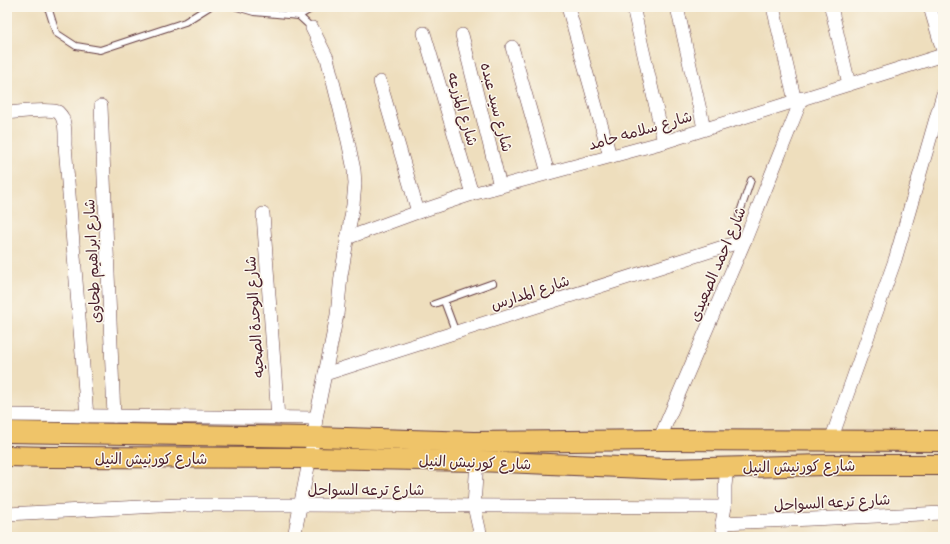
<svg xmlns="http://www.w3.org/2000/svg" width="950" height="544" viewBox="0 0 950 544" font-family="'Patrick Hand','Playpen Sans Arabic',sans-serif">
	<rect width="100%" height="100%" fill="#fbf7ec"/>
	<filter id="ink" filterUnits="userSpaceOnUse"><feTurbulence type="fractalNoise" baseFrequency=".025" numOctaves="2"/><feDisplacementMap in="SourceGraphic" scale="8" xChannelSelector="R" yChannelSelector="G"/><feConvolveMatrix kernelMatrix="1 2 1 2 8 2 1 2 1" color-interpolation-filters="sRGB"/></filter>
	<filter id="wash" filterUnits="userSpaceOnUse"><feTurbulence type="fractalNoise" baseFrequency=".012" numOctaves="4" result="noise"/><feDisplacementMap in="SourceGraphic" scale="16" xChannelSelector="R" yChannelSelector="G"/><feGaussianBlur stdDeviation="0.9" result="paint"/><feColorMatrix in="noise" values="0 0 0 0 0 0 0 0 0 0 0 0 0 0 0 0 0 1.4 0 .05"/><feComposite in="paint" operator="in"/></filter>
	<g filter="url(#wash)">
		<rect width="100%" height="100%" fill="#eedebd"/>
	</g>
	<g filter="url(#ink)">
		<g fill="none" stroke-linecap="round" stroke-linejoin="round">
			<g stroke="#633c41" stroke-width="8">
				<g id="service">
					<path d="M48 7 56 33 76 46 100 50 185 22 209 7"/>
					<path d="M237 7 254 12 299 16 312 28"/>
					<path d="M299 16 314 7"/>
					<path d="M739 215 751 180"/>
					<path d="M444 301 456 333"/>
					<path d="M434 304 493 283"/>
				</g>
			</g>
			<g stroke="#633c41" stroke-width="14">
				<g id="minor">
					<path d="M568 7 610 156"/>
					<path d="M633 7 664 142"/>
					<path d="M677 7 704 128"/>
					<path d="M773 7 795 101"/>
					<path d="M831 7 849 84"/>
					<path d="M930 7 943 51"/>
					<path d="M424 33 472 194"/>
					<path d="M462 35 500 186"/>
					<path d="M512 47 548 173"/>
					<path d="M380 82 418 212"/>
					<path d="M101 106 114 416"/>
					<path d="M7 113C17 112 50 108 58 112 59 113 61 115 62 117 66 125 65 136 65 145L87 416"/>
					<path d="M263 214 278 418"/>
					<path d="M347 238 418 212 472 194 664 142 943 55"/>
					<path d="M325 374 745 240"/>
					<path d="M7 415 316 418"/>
					<path d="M659 440 745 240 802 98"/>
					<path d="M831 440 895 260 943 94"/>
					<path d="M477 461 474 506 481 537"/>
					<path d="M7 514 179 505H300L725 507"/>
					<path d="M722 523 943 513"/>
					<path d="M294 537 314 437 316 418 337 315 341 276 353 205 355 184 354 170 348 141 327 58 312 28"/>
					<path d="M724 537 722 523 725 507V486L727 468"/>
				</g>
			</g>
			<g stroke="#633c41" stroke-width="22">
				<g id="primary">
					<path d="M7 432 314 437 474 442 659 440 943 441"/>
					<path d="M7 456 49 457 310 458 477 461 667 469 825 465H943"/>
				</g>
			</g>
			<use href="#service" stroke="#fff" stroke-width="6"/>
			<use href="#minor" stroke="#fff" stroke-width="13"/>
			<use href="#primary" stroke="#efc469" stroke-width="20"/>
		</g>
	</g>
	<g text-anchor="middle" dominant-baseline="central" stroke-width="3" stroke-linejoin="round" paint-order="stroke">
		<g font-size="15" fill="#4a1f2b" stroke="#fbf7ec">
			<text transform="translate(497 107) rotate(76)">شارع سيد عبده</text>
			<text transform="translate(463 109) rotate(74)">شارع المزرعه</text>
			<text transform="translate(640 130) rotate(-16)">شارع سلامه حامد</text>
			<text transform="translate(92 261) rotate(-93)">شارع ابراهيم طحاوى</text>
			<text transform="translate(717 264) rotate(-67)">شارع احمد الصعيدى</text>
			<text transform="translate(530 292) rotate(-18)">شارع المدارس</text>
			<text transform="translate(254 317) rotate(-94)">شارع الوحدة الصحيه</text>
			<text x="151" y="458">شارع كورنيش النيل</text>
			<text transform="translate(475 462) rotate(2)">شارع كورنيش النيل</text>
			<text transform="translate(799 466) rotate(-1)">شارع كورنيش النيل</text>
			<text x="366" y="489">شارع ترعه السواحل</text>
			<text transform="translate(832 502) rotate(-3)">شارع ترعه السواحل</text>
		</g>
	</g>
	<rect width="950" height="544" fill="none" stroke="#fbf7ec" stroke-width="24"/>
</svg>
